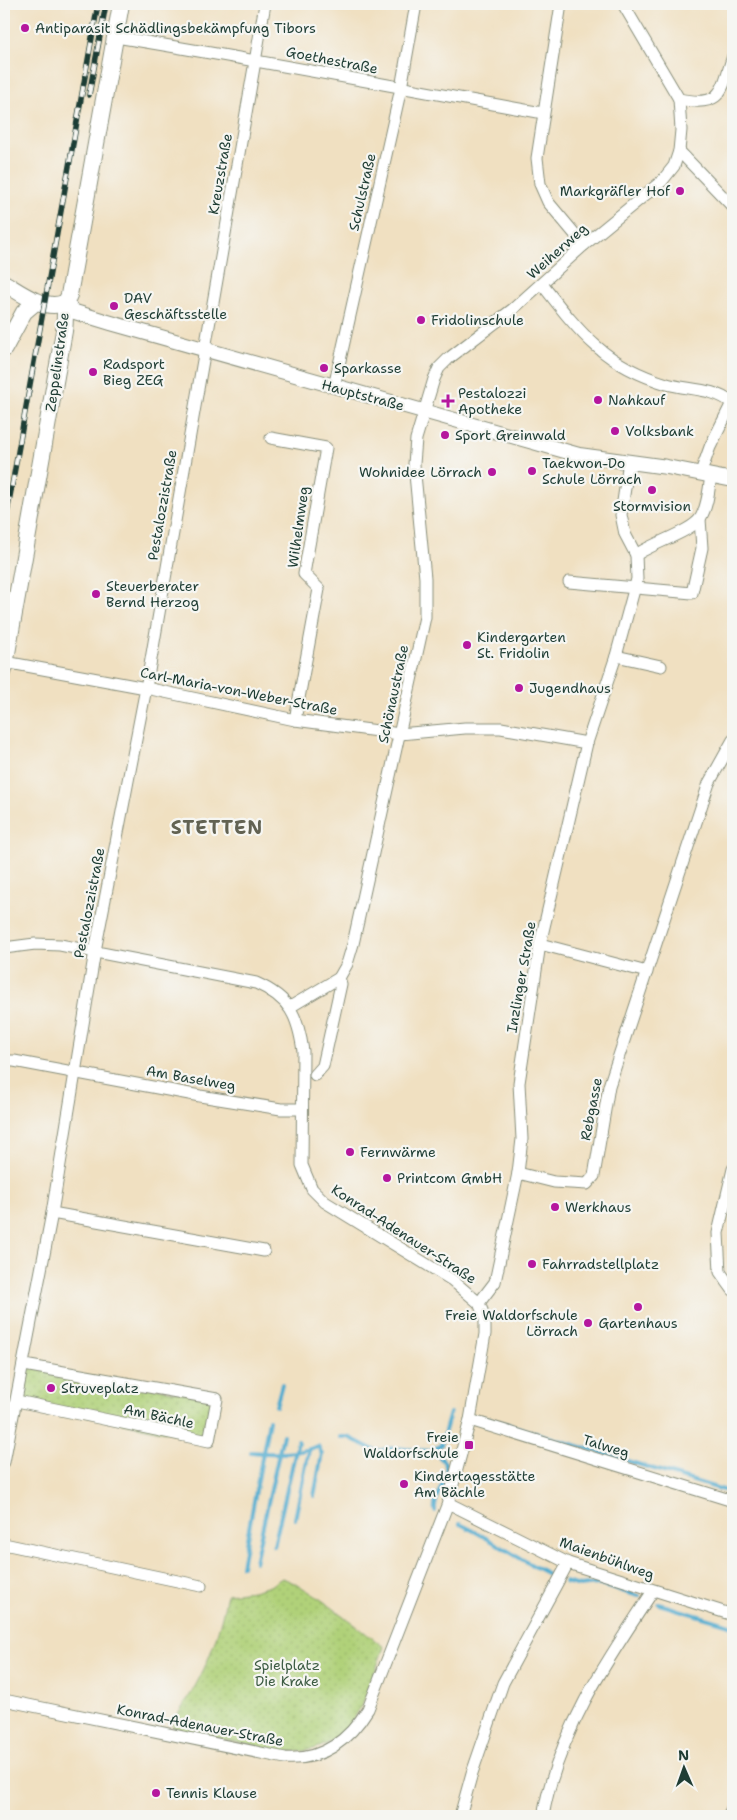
<svg xmlns="http://www.w3.org/2000/svg" width="737" height="1820" viewBox="0 0 737 1820" font-family="'Shantell Sans',sans-serif">
	<defs>
		<pattern id="park-dots" width="8" height="8" patternUnits="userSpaceOnUse" patternTransform="scale(1.25)"><rect width="8" height="8" fill="#b0d179"/><path d="M2 2h.1M6 6h.1" fill="none" stroke="#97b469" stroke-width="1.8" stroke-linecap="round"/></pattern>
	</defs>
	<rect width="100%" height="100%" fill="#f6f6f2"/>
	<filter id="ink" filterUnits="userSpaceOnUse"><feTurbulence type="fractalNoise" baseFrequency=".02" numOctaves="2"/><feDisplacementMap in="SourceGraphic" scale="10" xChannelSelector="R" yChannelSelector="G"/><feConvolveMatrix kernelMatrix="1 2 1 2 8 2 1 2 1" color-interpolation-filters="sRGB"/></filter>
	<filter id="wash" filterUnits="userSpaceOnUse"><feTurbulence type="fractalNoise" baseFrequency=".0096" numOctaves="4" result="noise"/><feDisplacementMap in="SourceGraphic" scale="20" xChannelSelector="R" yChannelSelector="G"/><feGaussianBlur stdDeviation="1.12" result="paint"/><feColorMatrix in="noise" values="0 0 0 0 0 0 0 0 0 0 0 0 0 0 0 0 0 1.4 0 .05"/><feComposite in="paint" operator="in"/></filter>
	<g filter="url(#wash)">
		<rect width="100%" height="100%" fill="#f0e0c1"/>
		<g fill="url(#park-dots)" stroke="#688756">
			<path d="M24 1365 217 1399 209 1441 17 1401Z"/>
			<path d="M282 1578C309 1586 359 1629 384 1647 364 1700 354 1753 286 1752L174 1729 172 1723C203 1678 216 1648 227 1594L253 1591 270 1586Z"/>
		</g>
		<g fill="none" stroke-linecap="round" stroke-linejoin="round">
			<g stroke="#51accf" stroke-width="4">
				<path d="M276 1406 282 1384"/>
				<path d="M486 1418 733 1493"/>
				<path d="M340 1437H348L376 1451 394 1448 431 1451 441 1445 450 1413"/>
				<path d="M251 1452C272 1454 299 1454 318 1446L322 1454 314 1496"/>
				<path d="M435 1511C432 1493 459 1469 439 1457"/>
				<path d="M295 1519 309 1450"/>
				<path d="M460 1524C492 1539 519 1560 551 1575"/>
				<path d="M274 1546 298 1441"/>
				<path d="M255 1562 283 1435"/>
				<path d="M242 1566 269 1420"/>
				<path d="M565 1582 580 1586 597 1584 639 1596"/>
				<path d="M659 1604 733 1626"/>
			</g>
		</g>
	</g>
	<g filter="url(#ink)">
		<g fill="none" stroke-linecap="round" stroke-linejoin="round">
			<g stroke="#888e7a" stroke-width="13">
				<g id="minor">
					<path d="M561 4 537 158 540 184 548 202 584 245"/>
					<path d="M623 4 679 99C723 108 721 91 733 56"/>
					<path d="M116 37C258 60 400 88 543 113"/>
					<path d="M679 151 733 207"/>
					<path d="M542 284C580 333 605 366 667 384 689 390 714 388 732 403"/>
					<path d="M334 387 401 88 416 4"/>
					<path d="M271 438 326 448 304 574 319 589 295 720"/>
					<path d="M701 472 710 447 733 401"/>
					<path d="M636 555C652 543 692 532 701 517 708 505 709 489 711 475"/>
					<path d="M569 582 692 593 702 548 700 519"/>
					<path d="M616 656 661 666"/>
					<path d="M5 662 146 688 295 720 400 734 465 728H501L587 743"/>
					<path d="M540 944 647 972"/>
					<path d="M4 948 35 944 60 945 256 983C290 998 298 1016 303 1051L302 1165 312 1189 325 1202 452 1280 479 1303 485 1318V1334L470 1420 448 1503 368 1709C349 1740 322 1761 285 1758L4 1700"/>
					<path d="M290 1007 339 978 347 964 353 944 425 617V578L414 464 416 439 434 379 439 368 448 359 513 309 584 245 662 181 674 166 679 151 681 130 679 99"/>
					<path d="M4 1061H14L200 1096 281 1109H302"/>
					<path d="M315 1075 323 1066 341 984 339 978"/>
					<path d="M733 1169 718 1233 720 1272 733 1290"/>
					<path d="M518 1173 554 1182 587 1184 594 1176 609 1086 709 783 733 740"/>
					<path d="M52 1213 264 1251"/>
					<path d="M479 1303 495 1282 518 1173 522 1139 519 1083 540 944 587 743 616 656 637 579 636 555 625 534 621 515 629 461"/>
					<path d="M17 1401 209 1441 217 1399 24 1365"/>
					<path d="M470 1420 733 1501"/>
					<path d="M4 1462 52 1213 95 951 146 688 265 4"/>
					<path d="M448 1503 568 1563 733 1615"/>
					<path d="M4 1544 201 1586"/>
					<path d="M460 1816 472 1773 503 1683 568 1563"/>
					<path d="M543 1816C558 1732 607 1660 653 1591"/>
					<path d="M728 1816 733 1807"/>
				</g>
			</g>
			<g stroke="#888e7a" stroke-width="16">
				<path id="tertiary" d="M64 303 75 312 111 323 579 455 667 467 733 480"/>
			</g>
			<g stroke="#888e7a" stroke-width="18">
				<g id="secondary">
					<path d="M4 283C21 293 44 311 64 303"/>
					<path d="M4 349 24 312 37 301"/>
					<path d="M4 670 64 331C66 318 63 306 69 295L121 4"/>
				</g>
			</g>
			<use href="#minor" stroke="#fff" stroke-width="11"/>
			<use href="#tertiary" stroke="#fff" stroke-width="14"/>
			<use href="#secondary" stroke="#fff" stroke-width="16"/>
			<g stroke="#1f3d34" stroke-width="5.5">
				<g id="rail">
					<path d="M89 95 106 4"/>
					<path d="M4 530 98 4"/>
				</g>
			</g>
			<use href="#rail" stroke="#f6f6f2" stroke-width="4" stroke-dasharray="11" stroke-linecap="butt"/>
		</g>
	</g>
	<g fill="#b5179e" stroke="#f6f6f2" stroke-width="2">
		<circle cx="25" cy="28" r="5"/>
		<circle cx="680" cy="191" r="5"/>
		<circle cx="114" cy="306" r="5"/>
		<circle cx="421" cy="320" r="5"/>
		<circle cx="324" cy="368" r="5"/>
		<circle cx="93" cy="372" r="5"/>
		<circle cx="598" cy="400" r="5"/>
		<path d="M445.5 393.5h5v5h5v5h-5v5h-5v-5h-5v-5h5z"/>
		<circle cx="615" cy="431" r="5"/>
		<circle cx="445" cy="435" r="5"/>
		<circle cx="532" cy="471" r="5"/>
		<circle cx="492" cy="472" r="5"/>
		<circle cx="652" cy="490" r="5"/>
		<circle cx="96" cy="594" r="5"/>
		<circle cx="467" cy="645" r="5"/>
		<circle cx="519" cy="688" r="5"/>
		<circle cx="350" cy="1152" r="5"/>
		<circle cx="387" cy="1178" r="5"/>
		<circle cx="555" cy="1207" r="5"/>
		<circle cx="532" cy="1264" r="5"/>
		<circle cx="638" cy="1307" r="5"/>
		<circle cx="588" cy="1323" r="5"/>
		<circle cx="51" cy="1388" r="5"/>
		<rect x="464" y="1440" width="10" height="10" rx="2.5"/>
		<circle cx="404" cy="1484" r="5"/>
		<circle cx="156" cy="1793" r="5"/>
	</g>
	<g text-anchor="middle" dominant-baseline="central" stroke-width="4.5" stroke-linejoin="round" paint-order="stroke">
		<g font-size="14" fill="#1f3d34" stroke="#f6f6f2" text-anchor="start">
			<text x="35" y="28">Antiparasit Schädlingsbekämpfung Tibors</text>
			<text x="670" y="191" text-anchor="end">Markgräfler Hof</text>
			<text x="124" y="298">DAV<tspan x="124" dy="16">Geschäftsstelle</tspan></text>
			<text x="431" y="320">Fridolinschule</text>
			<text x="103" y="364">Radsport<tspan x="103" dy="16">Bieg ZEG</tspan></text>
			<text x="334" y="368">Sparkasse</text>
			<text x="458" y="393">Pestalozzi<tspan x="458" dy="16">Apotheke</tspan></text>
			<text x="608" y="400">Nahkauf</text>
			<text x="625" y="431">Volksbank</text>
			<text x="455" y="435">Sport Greinwald</text>
			<text x="542" y="463">Taekwon-Do<tspan x="542" dy="16">Schule Lörrach</tspan></text>
			<text x="482" y="472" text-anchor="end">Wohnidee Lörrach</text>
			<text x="652" y="506" text-anchor="middle">Stormvision</text>
			<text x="106" y="586">Steuerberater<tspan x="106" dy="16">Bernd Herzog</tspan></text>
			<text x="477" y="637">Kindergarten<tspan x="477" dy="16">St. Fridolin</tspan></text>
			<text x="529" y="688">Jugendhaus</text>
			<text x="360" y="1152">Fernwärme</text>
			<text x="397" y="1178">Printcom GmbH</text>
			<text x="565" y="1207">Werkhaus</text>
			<text x="542" y="1264">Fahrradstellplatz</text>
			<text x="578" y="1315" text-anchor="end">Freie Waldorfschule<tspan x="578" dy="16">Lörrach</tspan></text>
			<text x="638" y="1323" text-anchor="middle">Gartenhaus</text>
			<text x="61" y="1388">Struveplatz</text>
			<text x="459" y="1437" text-anchor="end">Freie<tspan x="459" dy="16">Waldorfschule</tspan></text>
			<text x="414" y="1476">Kindertagesstätte<tspan x="414" dy="16">Am Bächle</tspan></text>
			<text x="166" y="1793">Tennis Klause</text>
		</g>
		<g font-size="14" fill="#1f3d34" stroke="#f6f6f2">
			<text transform="translate(332 60) rotate(11)">Goethestraße</text>
			<text transform="translate(220 174) rotate(-80)">Kreuzstraße</text>
			<text transform="translate(362 192) rotate(-77)">Schulstraße</text>
			<text transform="translate(557 251) rotate(-42)">Weiherweg</text>
			<text transform="translate(57 362) rotate(-82)">Zeppelinstraße</text>
			<text transform="translate(363 395) rotate(15)">Hauptstraße</text>
			<text transform="translate(162 505) rotate(-80)">Pestalozzistraße</text>
			<text transform="translate(298 527) rotate(-82)">Wilhelmweg</text>
			<text transform="translate(239 691) rotate(11)">Carl-Maria-von-Weber-Straße</text>
			<text transform="translate(393 694) rotate(-78)">Schönaustraße</text>
			<text transform="translate(89 903) rotate(-79)">Pestalozzistraße</text>
			<text transform="translate(521 977) rotate(-80)">Inzlinger Straße</text>
			<text transform="translate(191 1078) rotate(10)">Am Baselweg</text>
			<text transform="translate(591 1109) rotate(-79)">Rebgasse</text>
			<text transform="translate(404 1234) rotate(33)">Konrad-Adenauer-Straße</text>
			<text transform="translate(159 1416) rotate(12)">Am Bächle</text>
			<text transform="translate(606 1446) rotate(17)">Talweg</text>
			<text transform="translate(607 1558) rotate(20)">Maienbühlweg</text>
			<text transform="translate(200 1725) rotate(11)">Konrad-Adenauer-Straße</text>
		</g>
		<g font-size="14" fill="#3c5b42" stroke="#f6f6f2">
			<text x="287" y="1665">Spielplatz<tspan x="287" dy="16">Die Krake</tspan></text>
		</g>
		<g font-size="19" font-weight="bold" letter-spacing="1" fill="#626252" stroke="#f6f6f2">
			<text x="217" y="827">STETTEN</text>
		</g>
	</g>
	<rect width="737" height="1820" fill="none" stroke="#f6f6f2" stroke-width="20"/>
	<g transform="translate(684 1768) rotate(358)" stroke="#f6f6f2" stroke-width="4" paint-order="stroke">
	<path d="M0-4L9 19L0 12L-9 19Z" fill="#1f3d34"/>
	<text y="-8" font-size="14" font-weight="bold" text-anchor="middle" fill="#1f3d34">N</text>
	</g>
</svg>
